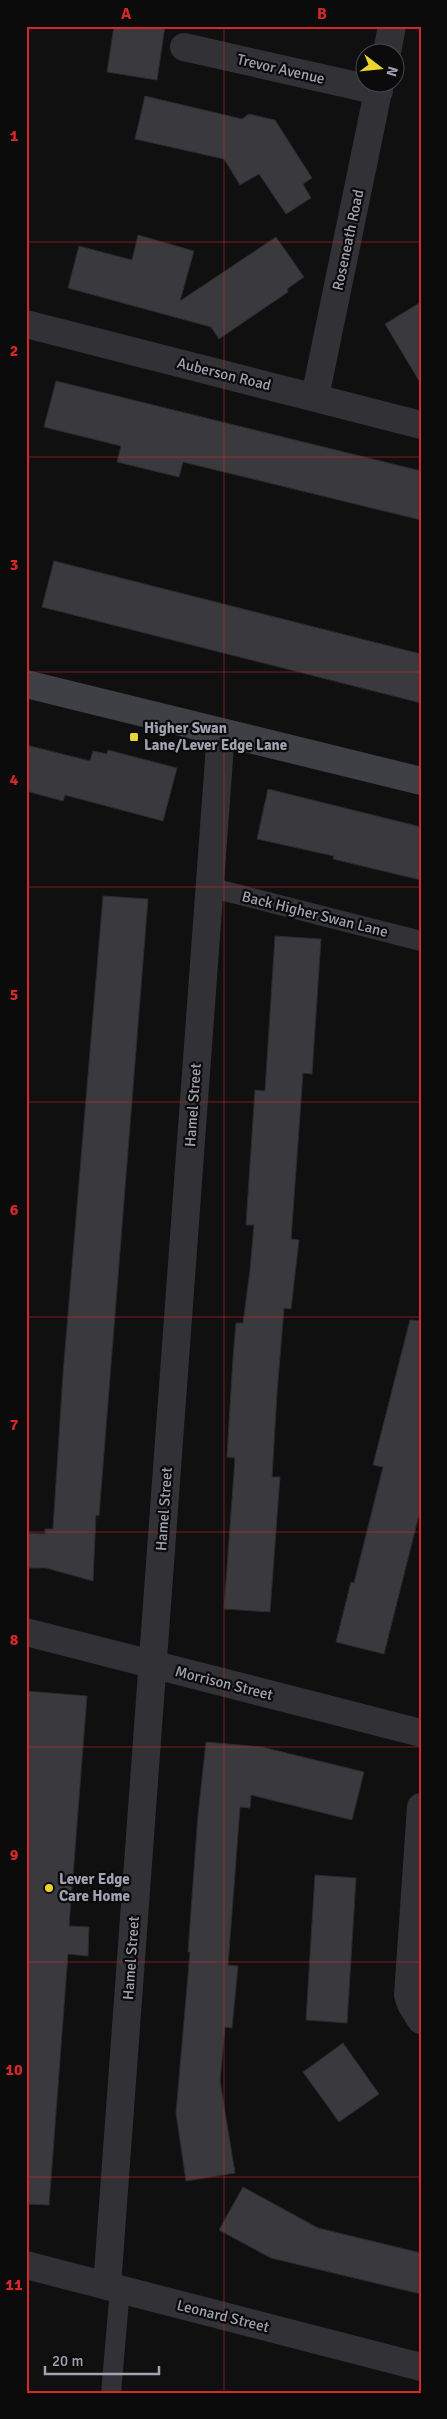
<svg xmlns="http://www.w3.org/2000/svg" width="447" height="2419" viewBox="0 0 447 2419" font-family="Signika,sans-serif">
	<rect width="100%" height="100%" fill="#101011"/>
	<g fill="#3a3a3e" stroke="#2b2a2d">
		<path d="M114 26H165L157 80 107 72Z"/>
		<path d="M145 96 242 119 249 114 275 120 312 178 303 184 311 198 286 214 259 174 240 185 224 159 135 139Z"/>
		<path d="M138 235 194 251 180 301 276 237 304 277 287 289 288 292 219 339 211 327 68 288 79 246 132 260Z"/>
		<path d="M421 302V384L385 324Z"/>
		<path d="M56 381 421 471V520L183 462 179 477 117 462 121 446 44 427Z"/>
		<path d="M54 561 421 654V703L42 607Z"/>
		<path d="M26 745 90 761 93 751 107 754 108 750 177 768 163 821 65 795 63 801 26 791Z"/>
		<path d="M268 789 421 827V880L333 859 334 856 257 839Z"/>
		<path d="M103 896 148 899 99 1516 96 1515 93 1581 46 1568H26V1533L45 1534V1529H53L63 1374Z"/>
		<path d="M275 936 321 939 312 1074 303 1073 291 1239 299 1240 295 1274 291 1309 284 1308 277 1393 272 1477H280L270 1612 224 1609 235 1458 227 1457 233 1358 236 1323H243L250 1270 254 1225H246L255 1090 265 1091Z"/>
		<path d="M410 1320 421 1321V1507L384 1654 336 1642 351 1582 354 1583 383 1467 373 1465Z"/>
		<path d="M26 1691 87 1696 69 1926 89 1927 88 1956 68 1954 49 2205 26 2204Z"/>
		<path d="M206 1742 262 1747 364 1772 352 1820 251 1795 250 1808 240 1807 228 1965 238 1966 232 2028 225 2027 220 2081 235 2173 186 2181 176 2113 190 1952H188L198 1815Z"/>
		<path d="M315 1875 356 1878 347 2023 306 2020Z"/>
		<path d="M343 2043 379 2094 339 2122 303 2072Z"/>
		<path d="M243 2187 318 2228 421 2253V2294L271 2258 219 2230Z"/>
	</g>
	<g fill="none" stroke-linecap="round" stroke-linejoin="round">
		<g stroke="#313136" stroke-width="20">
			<path d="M209 887 421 941"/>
			<path d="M111 2393 120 2289"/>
		</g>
		<g stroke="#313136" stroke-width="28">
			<path d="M184 47 379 91"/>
			<path d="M387 52 392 26"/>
			<path d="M26 324 421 425"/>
			<path d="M315 397 380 82"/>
			<path d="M26 1632 421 1733"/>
			<path d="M421 1807 408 1995 411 2004 421 2020"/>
			<path d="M26 2265 421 2367"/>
			<path d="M107 2286 221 732"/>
		</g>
		<path stroke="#3f3f46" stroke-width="28" d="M26 684 421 781"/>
	</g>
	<path fill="none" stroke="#d62828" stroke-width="1" stroke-opacity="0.55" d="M224 26V2393M26 242H421M26 457H421M26 672H421M26 887H421M26 1102H421M26 1317H421M26 1532H421M26 1747H421M26 1962H421M26 2177H421"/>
	<g fill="#ead430" stroke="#0b0b0c" stroke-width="2">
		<rect x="129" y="732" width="10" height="10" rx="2.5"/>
		<circle cx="49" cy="1888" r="5"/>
	</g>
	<g text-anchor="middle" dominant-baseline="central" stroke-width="4.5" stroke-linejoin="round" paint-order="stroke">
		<g font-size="15" fill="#a2a3b2" stroke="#0b0b0c">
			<text transform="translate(281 69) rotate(13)">Trevor Avenue</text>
			<text transform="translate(348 240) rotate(-78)">Roseneath Road</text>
			<text transform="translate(224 374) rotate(14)">Auberson Road</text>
			<text transform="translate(315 914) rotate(14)">Back Higher Swan Lane</text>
			<text transform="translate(193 1105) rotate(-86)">Hamel Street</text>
			<text transform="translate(164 1509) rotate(-86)">Hamel Street</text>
			<text transform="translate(224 1683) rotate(14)">Morrison Street</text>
			<text transform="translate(131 1958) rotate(-86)">Hamel Street</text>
			<text transform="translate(223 2316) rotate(14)">Leonard Street</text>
		</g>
		<g font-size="15" font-weight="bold" fill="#a2a3b2" stroke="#0b0b0c" text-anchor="start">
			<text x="144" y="728">Higher Swan<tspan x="144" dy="17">Lane/Lever Edge Lane</tspan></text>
			<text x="59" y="1879">Lever Edge<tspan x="59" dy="17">Care Home</tspan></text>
		</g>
	</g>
	<rect width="447" height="2419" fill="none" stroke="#0b0b0c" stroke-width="55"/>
	<g transform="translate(380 68) rotate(106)"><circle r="24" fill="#0b0b0c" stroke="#47484e"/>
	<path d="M0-4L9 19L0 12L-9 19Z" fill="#ead430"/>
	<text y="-8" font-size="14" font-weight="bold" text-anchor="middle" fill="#a2a3b2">N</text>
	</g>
	<path d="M45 2366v8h114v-8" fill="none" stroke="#a2a3b2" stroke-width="2.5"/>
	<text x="52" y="2366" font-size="15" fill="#a2a3b2" stroke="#0b0b0c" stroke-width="4" paint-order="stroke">20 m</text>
	<rect x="28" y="28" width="392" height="2364" fill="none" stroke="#d62828" stroke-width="2"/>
	<g font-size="16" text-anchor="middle" font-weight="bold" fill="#d62828">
		<text x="126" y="19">A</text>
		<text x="322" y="19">B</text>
		<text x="14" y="141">1</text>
		<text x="14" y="356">2</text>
		<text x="14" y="570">3</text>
		<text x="14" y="785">4</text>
		<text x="14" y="1000">5</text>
		<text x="14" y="1215">6</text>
		<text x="14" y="1430">7</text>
		<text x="14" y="1645">8</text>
		<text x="14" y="1860">9</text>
		<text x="14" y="2075">10</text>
		<text x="14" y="2290">11</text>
	</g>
</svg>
